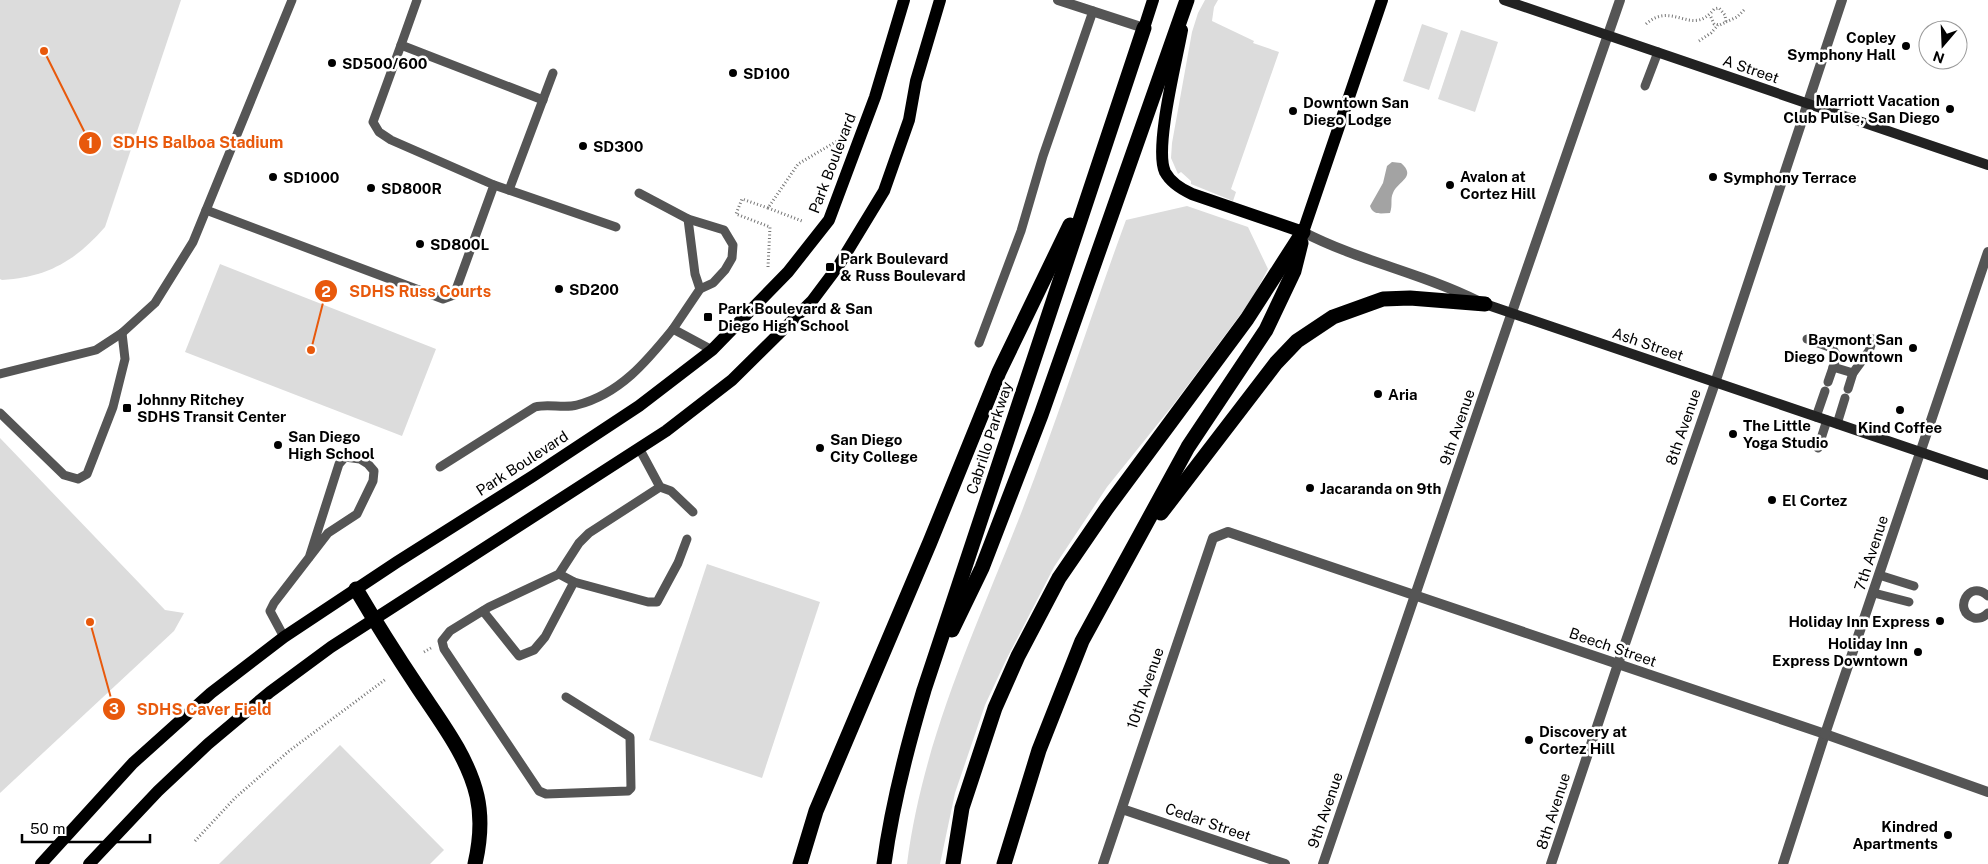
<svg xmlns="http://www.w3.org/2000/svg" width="1988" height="864" viewBox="0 0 1988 864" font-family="'Public Sans',sans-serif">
	<rect width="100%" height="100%" fill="#fff"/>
	<g fill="#dcdcdc">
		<path d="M0 0H181L105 227C75 261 48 277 2 280L0 279Z"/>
		<path d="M1205 0H1218L1214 7 1212 21 1254 41 1253 43 1279 52 1231 189 1236 192 1233 201 1191 184V181L1181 172 1178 174 1171 158 1172 143 1192 32 1198 13Z"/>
		<path d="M1422 24 1448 33 1429 90 1403 81Z"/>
		<path d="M1461 30 1498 42 1475 112 1438 99Z"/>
		<path d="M1187 206 1248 227 1268 269 1252 299 1173 405 1107 487 1054 567 1006 660 985 705 955 793 940 864H907C923 739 975 631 1020 516 1058 418 1090 318 1126 220Z"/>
		<path d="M220 264 436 349 402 436 185 352Z"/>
		<path d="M0 438 165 610 184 613 174 631 0 793Z"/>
		<path d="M707 564 820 602 762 778 649 740Z"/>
		<path d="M340 745 444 850 430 864H219Z"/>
	</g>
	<path fill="#a3a3a3" d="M1392 162 1401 163C1417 177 1398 181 1393 193 1390 199 1393 205 1390 213 1382 213 1373 216 1370 206L1383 183 1387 166Z"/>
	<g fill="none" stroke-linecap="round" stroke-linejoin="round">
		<g stroke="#777" stroke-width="3" stroke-dasharray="1 2.5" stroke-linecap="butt">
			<path d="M1726 22 1737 17 1744 10"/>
			<path d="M1646 24C1673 0 1692 38 1714 9L1719 8 1725 15 1726 22 1720 25 1714 24 1710 15"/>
			<path d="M1699 41 1711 33 1718 25"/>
			<path d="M768 208 802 221"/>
			<path d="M768 267 770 227 736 214 742 199 768 208 798 164 844 137"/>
			<path d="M424 652 431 648"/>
			<path d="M195 841 235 798 289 751 386 679"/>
		</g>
		<g stroke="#555" stroke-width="9">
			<path d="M417 0 401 45 543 100"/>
			<path d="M1645 86 1658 52"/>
			<path d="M494 185 616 227"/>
			<path d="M509 190 553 73"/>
			<path d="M639 193 688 219 724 230 733 245 732 258 725 270 713 283 700 289 673 329 712 350"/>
			<path d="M206 210 443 299 454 295 494 185 391 140 379 132 373 122 401 45"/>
			<path d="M688 219 695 274 700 289"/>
			<path d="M1807 339 1832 348 1837 356 1828 382"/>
			<path d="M979 343 1021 231 1043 156 1093 11"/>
			<path d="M1833 367 1853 373"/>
			<path d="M0 374 96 350 122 333 155 303 193 242 292 0"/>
			<path d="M1848 389 1853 373 1869 351 1873 339"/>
			<path d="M0 413 64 475 78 479 87 474 113 407 125 359 122 333"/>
			<path d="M1816 417 1825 391"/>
			<path d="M1837 424 1845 398"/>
			<path d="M639 448 660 487 671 491 693 512"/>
			<path d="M1818 448 1827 420"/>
			<path d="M440 467 535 407C549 403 563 409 577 405 620 394 647 361 673 329"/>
			<path d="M559 574 574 582 648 602H657L678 563 687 539"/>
			<path d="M1879 575 1914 586"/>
			<path d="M1874 593 1909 602"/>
			<path d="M1988 596C1969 578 1952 611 1974 618 1979 619 1984 617 1988 613"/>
			<path d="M483 611 519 656 534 650 545 637 574 582"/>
			<path d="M284 637 270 611 274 603 328 533 357 514 373 481 374 471 368 464 360 459 345 457 339 464 309 558"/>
			<path d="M566 697 630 737 631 788 628 791 546 794 539 791 444 649 442 641 450 631 489 607 559 574 579 543 589 533 660 487"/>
		</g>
		<g stroke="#555" stroke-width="10">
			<path d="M1058 0 1144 28"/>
			<path d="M1122 809 1285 864"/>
			<path d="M1103 864 1213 538 1228 532 1618 664 1551 864"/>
			<path d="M1323 864 1512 312"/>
			<path d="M1783 864 1825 734"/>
		</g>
		<g stroke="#555" stroke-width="10">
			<path d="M1842 0 1715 383 1618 664 1825 734 1988 792"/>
			<path d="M1303 232C1359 261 1422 273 1478 301"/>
			<path d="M1512 312 1620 0"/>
			<path d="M1825 734 1988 252"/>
		</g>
		<g stroke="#222" stroke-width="10">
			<path d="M1504 0 1988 165"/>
			<path d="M1485 304 1988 475"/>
		</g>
		<g stroke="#000" stroke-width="12">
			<path d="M1144 28 1153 0"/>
			<path d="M1182 30C1177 59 1154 148 1165 172 1171 183 1181 189 1192 194L1303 232 1382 0"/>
			<path d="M41 864 133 763 211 693 284 637 397 562 533 476 639 406 712 350 788 272 829 220 875 97 904 0"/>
			<path d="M89 864 158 791 208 744 270 692 331 647 666 431 732 380 812 301 839 265 884 191 909 120 916 81 940 0"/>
		</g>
		<g stroke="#000" stroke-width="15">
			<path d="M1161 513 1276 363 1297 341 1333 317 1383 299 1410 298 1485 304"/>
			<path d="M356 589C376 623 397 656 419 689 441 722 468 757 477 796 482 818 480 842 475 864"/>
			<path d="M952 630 982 568 1041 415 1187 0"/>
			<path d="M800 864 816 811 930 542 999 372 1070 225"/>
			<path d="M884 864C892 805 907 747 924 690L1144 28"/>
			<path d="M953 864 962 808 995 708 1018 656 1059 578 1107 508 1247 319 1303 232"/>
			<path d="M1004 864 1039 750 1082 641 1188 447 1266 330 1294 271 1301 243"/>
		</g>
	</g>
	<g fill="#000" stroke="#fff" stroke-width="2">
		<circle cx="1906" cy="46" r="5"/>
		<circle cx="332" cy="63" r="5"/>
		<circle cx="733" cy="73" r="5"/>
		<circle cx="1950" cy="109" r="5"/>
		<circle cx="1293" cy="111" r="5"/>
		<circle cx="583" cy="146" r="5"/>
		<circle cx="273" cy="177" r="5"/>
		<circle cx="1713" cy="177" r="5"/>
		<circle cx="1450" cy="185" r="5"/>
		<circle cx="371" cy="188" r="5"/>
		<circle cx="420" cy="244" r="5"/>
		<rect x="825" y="262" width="10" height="10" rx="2.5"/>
		<circle cx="559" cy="289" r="5"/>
		<rect x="703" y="312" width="10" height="10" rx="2.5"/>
		<circle cx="1913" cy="348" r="5"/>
		<circle cx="1378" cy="394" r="5"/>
		<rect x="122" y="403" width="10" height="10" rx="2.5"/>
		<circle cx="1900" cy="410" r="5"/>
		<circle cx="1733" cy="434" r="5"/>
		<circle cx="278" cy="445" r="5"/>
		<circle cx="820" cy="448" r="5"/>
		<circle cx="1310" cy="488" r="5"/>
		<circle cx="1772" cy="500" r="5"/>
		<circle cx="1940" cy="621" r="5"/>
		<circle cx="1918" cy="652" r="5"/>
		<circle cx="1529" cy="740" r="5"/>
		<circle cx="1948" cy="835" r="5"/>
	</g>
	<g text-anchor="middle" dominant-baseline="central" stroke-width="5" stroke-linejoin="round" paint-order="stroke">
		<g font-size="15" font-weight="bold" fill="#000" stroke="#fff" text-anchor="start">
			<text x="1896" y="37" text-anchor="end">Copley<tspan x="1896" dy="17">Symphony Hall</tspan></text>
			<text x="342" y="63">SD500/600</text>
			<text x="743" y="73">SD100</text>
			<text x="1940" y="100" text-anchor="end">Marriott Vacation<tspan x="1940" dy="17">Club Pulse, San Diego</tspan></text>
			<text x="1303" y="102">Downtown San<tspan x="1303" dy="17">Diego Lodge</tspan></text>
			<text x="593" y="146">SD300</text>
			<text x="1460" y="176">Avalon at<tspan x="1460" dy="17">Cortez Hill</tspan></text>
			<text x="283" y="177">SD1000</text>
			<text x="1723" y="177">Symphony Terrace</text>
			<text x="381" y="188">SD800R</text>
			<text x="430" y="244">SD800L</text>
			<text x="840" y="258">Park Boulevard<tspan x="840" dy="17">&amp; Russ Boulevard</tspan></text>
			<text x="569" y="289">SD200</text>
			<text x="718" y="308">Park Boulevard &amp; San<tspan x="718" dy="17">Diego High School</tspan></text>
			<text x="1903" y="339" text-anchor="end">Baymont San<tspan x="1903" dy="17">Diego Downtown</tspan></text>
			<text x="1388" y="394">Aria</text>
			<text x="137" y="399">Johnny Ritchey<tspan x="137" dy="17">SDHS Transit Center</tspan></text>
			<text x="1743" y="425">The Little<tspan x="1743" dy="17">Yoga Studio</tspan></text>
			<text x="1900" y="427" text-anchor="middle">Kind Coffee</text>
			<text x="288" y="436">San Diego<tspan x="288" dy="17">High School</tspan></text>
			<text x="830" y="439">San Diego<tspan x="830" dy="17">City College</tspan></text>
			<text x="1320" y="488">Jacaranda on 9th</text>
			<text x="1782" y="500">El Cortez</text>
			<text x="1930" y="621" text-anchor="end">Holiday Inn Express</text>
			<text x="1908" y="643" text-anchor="end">Holiday Inn<tspan x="1908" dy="17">Express Downtown</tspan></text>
			<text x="1539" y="731">Discovery at<tspan x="1539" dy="17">Cortez Hill</tspan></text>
			<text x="1938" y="826" text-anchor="end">Kindred<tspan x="1938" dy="17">Apartments</tspan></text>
		</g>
		<g font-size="15" fill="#000" stroke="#fff">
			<text transform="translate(1751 69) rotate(19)">A Street</text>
			<text transform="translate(832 163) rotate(-69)">Park Boulevard</text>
			<text transform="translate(1648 344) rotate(19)">Ash Street</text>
			<text transform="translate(1457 427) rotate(-71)">9th Avenue</text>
			<text transform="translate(1683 427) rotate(-71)">8th Avenue</text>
			<text transform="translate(989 438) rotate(-72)">Cabrillo Parkway</text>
			<text transform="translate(522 463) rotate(-33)">Park Boulevard</text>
			<text transform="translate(1871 553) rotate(-72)">7th Avenue</text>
			<text transform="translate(1613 647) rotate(19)">Beech Street</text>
			<text transform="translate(1145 688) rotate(-71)">10th Avenue</text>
			<text transform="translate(1325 810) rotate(-71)">9th Avenue</text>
			<text transform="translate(1553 811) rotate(-72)">8th Avenue</text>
			<text transform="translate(1208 822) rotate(19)">Cedar Street</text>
		</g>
	</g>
	<path fill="none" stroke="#e8590c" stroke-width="2" d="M44 51L90 143M311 350L326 291M90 622L114 709"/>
	<g fill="#e8590c" stroke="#fff" stroke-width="2">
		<circle cx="44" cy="51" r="5"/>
		<circle cx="311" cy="350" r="5"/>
		<circle cx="90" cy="622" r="5"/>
		<circle cx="90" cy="143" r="12"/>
		<circle cx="326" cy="291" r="12"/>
		<circle cx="114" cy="709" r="12"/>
	</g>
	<g font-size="15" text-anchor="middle" font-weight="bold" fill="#fff">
		<text x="90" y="148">1</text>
		<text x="326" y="297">2</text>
		<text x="114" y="714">3</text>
	</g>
	<g font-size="16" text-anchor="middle" font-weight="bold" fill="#e8590c" stroke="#fff" stroke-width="5" stroke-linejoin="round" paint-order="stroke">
		<text x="198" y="148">SDHS Balboa Stadium</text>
		<text x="420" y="297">SDHS Russ Courts</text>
		<text x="204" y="715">SDHS Caver Field</text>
	</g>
	<g transform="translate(1943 45) rotate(199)"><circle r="24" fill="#ffffff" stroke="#999999"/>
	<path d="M0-4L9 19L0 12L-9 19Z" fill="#000000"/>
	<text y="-8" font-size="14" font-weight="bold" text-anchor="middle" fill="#000000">N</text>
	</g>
	<path d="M22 834v8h128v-8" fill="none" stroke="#000000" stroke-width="2.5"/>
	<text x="30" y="834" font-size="15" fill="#000000" stroke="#ffffff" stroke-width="4" paint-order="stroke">50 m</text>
</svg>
